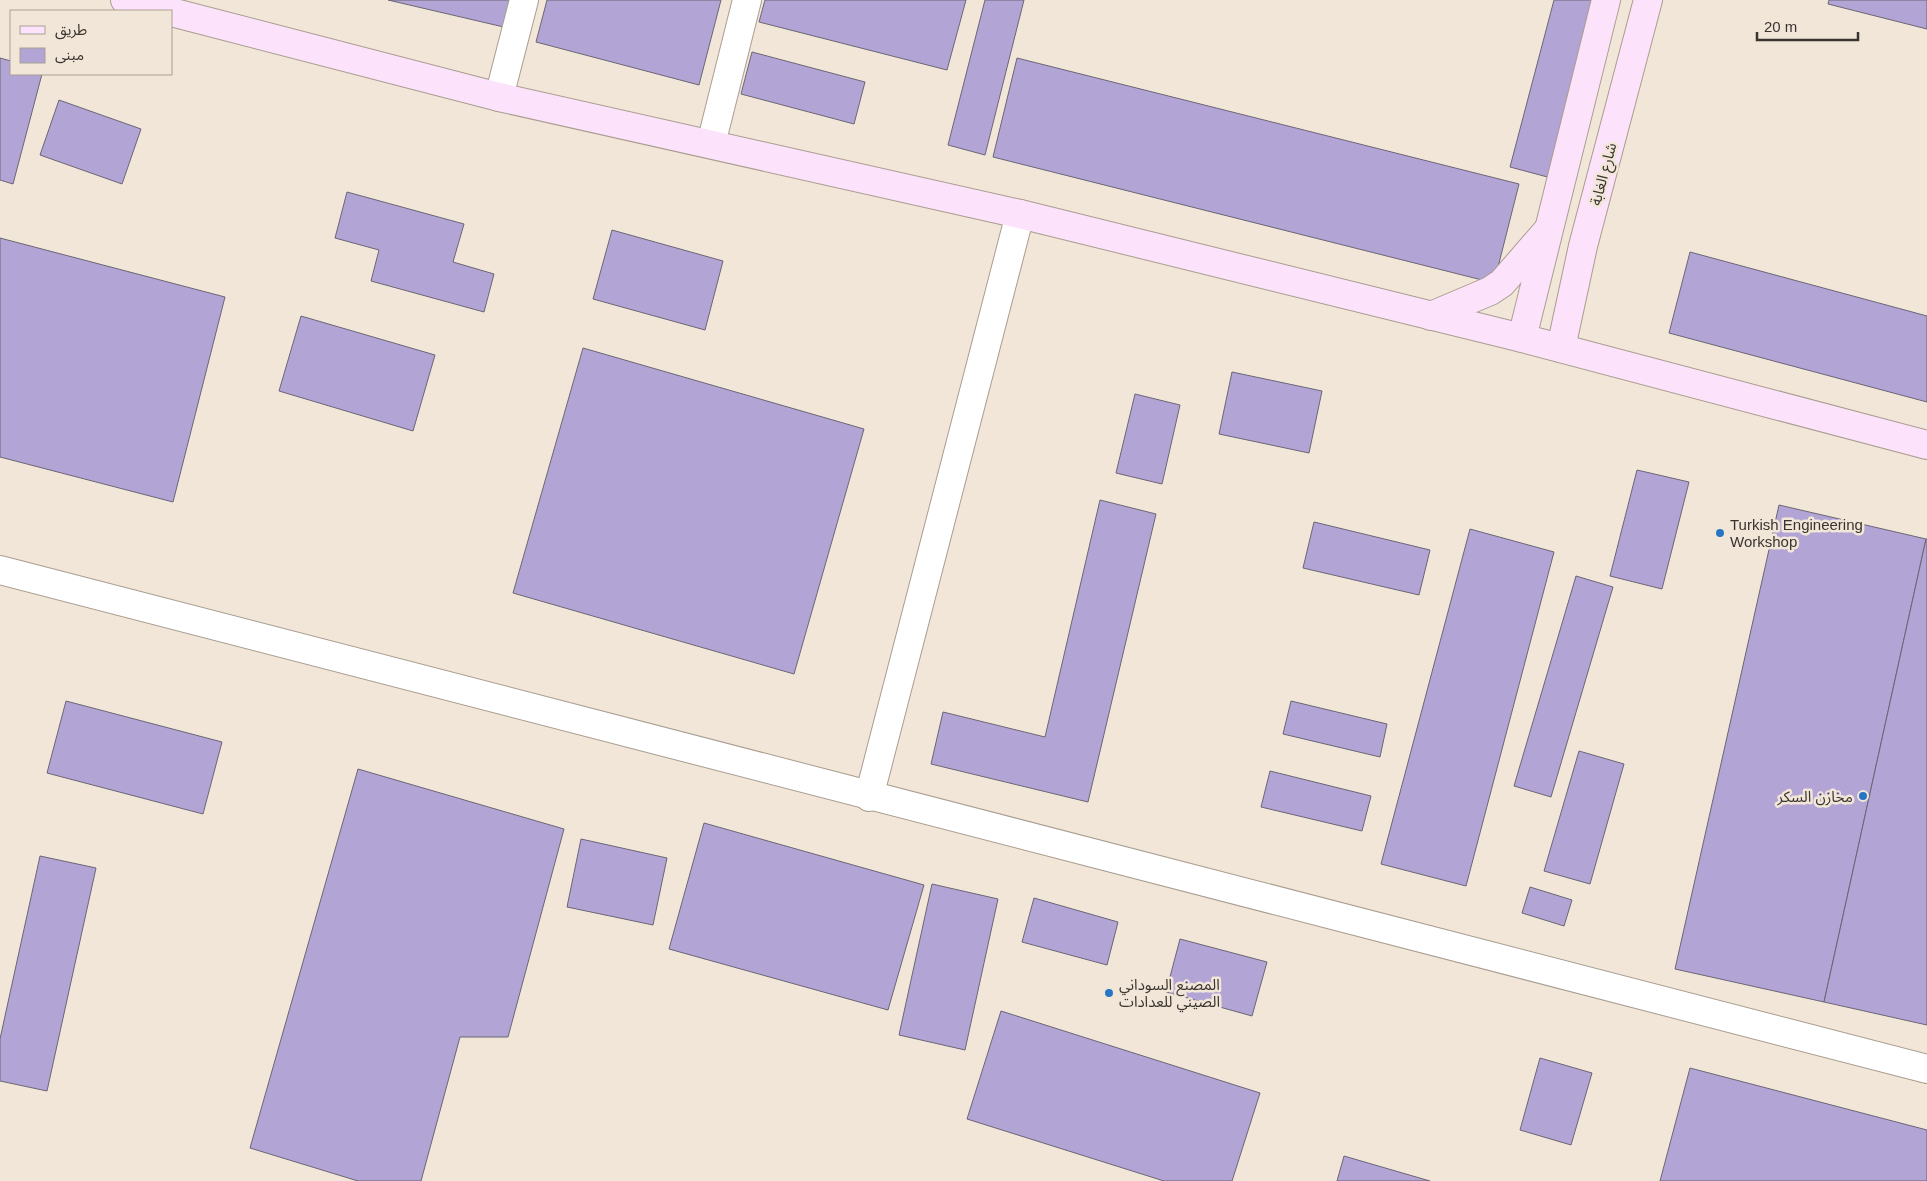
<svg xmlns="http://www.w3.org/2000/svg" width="1927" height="1181" viewBox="0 0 1927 1181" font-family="Arial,'Noto Sans Arabic',sans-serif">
	<rect width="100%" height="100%" fill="#f2e6d8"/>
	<g fill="#b2a4d5" stroke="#6a6675">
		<path d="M388 0H514L508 28Z"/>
		<path d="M547 0H721L699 85 536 42Z"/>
		<path d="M765 0H966L947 70 759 22Z"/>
		<path d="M985 0H1024L985 155 948 145Z"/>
		<path d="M1554 0H1602L1555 179 1510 167Z"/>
		<path d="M1829 0H1927V29L1828 4Z"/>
		<path d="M752 52 865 82 854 124 741 94Z"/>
		<path d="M0 58 11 61V74H42L13 184 0 180Z"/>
		<path d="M1017 58 1519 184 1494 283 993 157Z"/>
		<path d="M59 100 141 129 122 184 40 155Z"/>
		<path d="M347 192 464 224 453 262 494 274 484 312 371 281 379 250 335 238Z"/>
		<path d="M612 230 723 261 705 330 593 299Z"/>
		<path d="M0 238 225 297 173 502 0 457Z"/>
		<path d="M1690 252 1927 316V402L1669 333Z"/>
		<path d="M301 316 435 355 413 431 279 391Z"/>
		<path d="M583 348 864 429 794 674 513 593Z"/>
		<path d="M1232 372 1322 391 1309 453 1219 434Z"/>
		<path d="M1135 394 1180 405 1162 484 1116 473Z"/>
		<path d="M1637 470 1689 482 1662 589 1610 576Z"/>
		<path d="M1100 500 1156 514 1088 802 931 764 943 712 1045 737Z"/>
		<path d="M1779 505 1926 539 1824 1002 1675 969Z"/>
		<path d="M1314 522 1430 550 1419 595 1303 568Z"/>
		<path d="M1470 529 1554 552 1466 886 1381 864Z"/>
		<path d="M1926 539H1927V1025L1824 1002Z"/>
		<path d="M1576 576 1613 587 1551 797 1514 786Z"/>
		<path d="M66 701 222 742 203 814 47 773Z"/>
		<path d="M1291 701 1387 724 1380 757 1283 734Z"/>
		<path d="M1579 751 1624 764 1590 884 1544 871Z"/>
		<path d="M358 769 564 829 508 1037H460L421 1181H358L250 1148Z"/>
		<path d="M1270 771 1371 796 1362 831 1261 807Z"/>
		<path d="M704 823 924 885 888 1010 669 949Z"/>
		<path d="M581 839 667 858 653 925 567 907Z"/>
		<path d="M40 856 96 868 47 1091 0 1081V1039Z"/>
		<path d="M932 884 998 899 965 1050 899 1035Z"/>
		<path d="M1530 887 1572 900 1564 926 1522 913Z"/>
		<path d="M1034 898 1118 922 1107 965 1022 942Z"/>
		<path d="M1180 939 1267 962 1252 1016 1166 992Z"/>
		<path d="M1001 1011 1260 1093 1232 1181H1164L967 1119Z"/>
		<path d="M1540 1058 1592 1073 1571 1145 1520 1130Z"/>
		<path d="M1690 1068 1927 1130V1181H1660Z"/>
		<path d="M1344 1156 1430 1181H1337Z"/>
	</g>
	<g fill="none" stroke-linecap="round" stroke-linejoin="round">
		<g stroke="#a89d90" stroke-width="30">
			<g id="street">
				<path d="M499 97 524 0"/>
				<path d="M711 144 747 0"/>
				<path d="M0 570 1927 1069"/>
				<path d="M869 797 1020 214"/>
			</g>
		</g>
		<g stroke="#a89d90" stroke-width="30">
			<g id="secondary">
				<path d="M125 0 167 11"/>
				<path d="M171 12 499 97 1020 214 1522 338 1927 445"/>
				<path d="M1431 316 1490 291 1502 283 1547 231"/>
				<path d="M1522 338 1606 0"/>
				<path d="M1561 348 1583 246 1648 0"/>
			</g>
		</g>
		<use href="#street" stroke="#fff" stroke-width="28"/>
		<use href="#secondary" stroke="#fce2fa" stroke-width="28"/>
	</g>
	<g fill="#2775c5" stroke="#f2e6d8" stroke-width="2">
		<circle cx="1720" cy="533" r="5"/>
		<circle cx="1863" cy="796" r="5"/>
		<circle cx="1109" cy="993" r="5"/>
	</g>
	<g text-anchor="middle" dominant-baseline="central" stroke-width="5" stroke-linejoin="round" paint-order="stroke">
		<g font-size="15" fill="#39342f" stroke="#f2e6d8">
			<text transform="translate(1603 174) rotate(-75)">شارع الغابة</text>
		</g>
		<g font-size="15" fill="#39342f" stroke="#f2e6d8" text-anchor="start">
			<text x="1730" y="524">Turkish Engineering<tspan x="1730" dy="17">Workshop</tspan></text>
			<text x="1853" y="796" text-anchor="end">مخازن السكر</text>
			<text x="1119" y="984">المصنع السوداني<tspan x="1119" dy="17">الصيني للعدادات</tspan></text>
		</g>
	</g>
	<rect x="10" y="10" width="162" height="65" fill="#f2e6d8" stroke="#a89f94"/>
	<rect x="20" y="26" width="25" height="8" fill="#fce2fa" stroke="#a89f94"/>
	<text x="55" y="35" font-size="15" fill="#39342f">طريق</text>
	<rect x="20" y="48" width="25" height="15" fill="#b2a4d5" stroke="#a89f94"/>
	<text x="55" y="60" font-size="15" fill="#39342f">مبنى</text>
	<path d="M1757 32v8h101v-8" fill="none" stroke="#39342f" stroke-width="2.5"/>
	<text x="1764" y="32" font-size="15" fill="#39342f" stroke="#f2e6d8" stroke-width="4" paint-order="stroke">20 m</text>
</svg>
